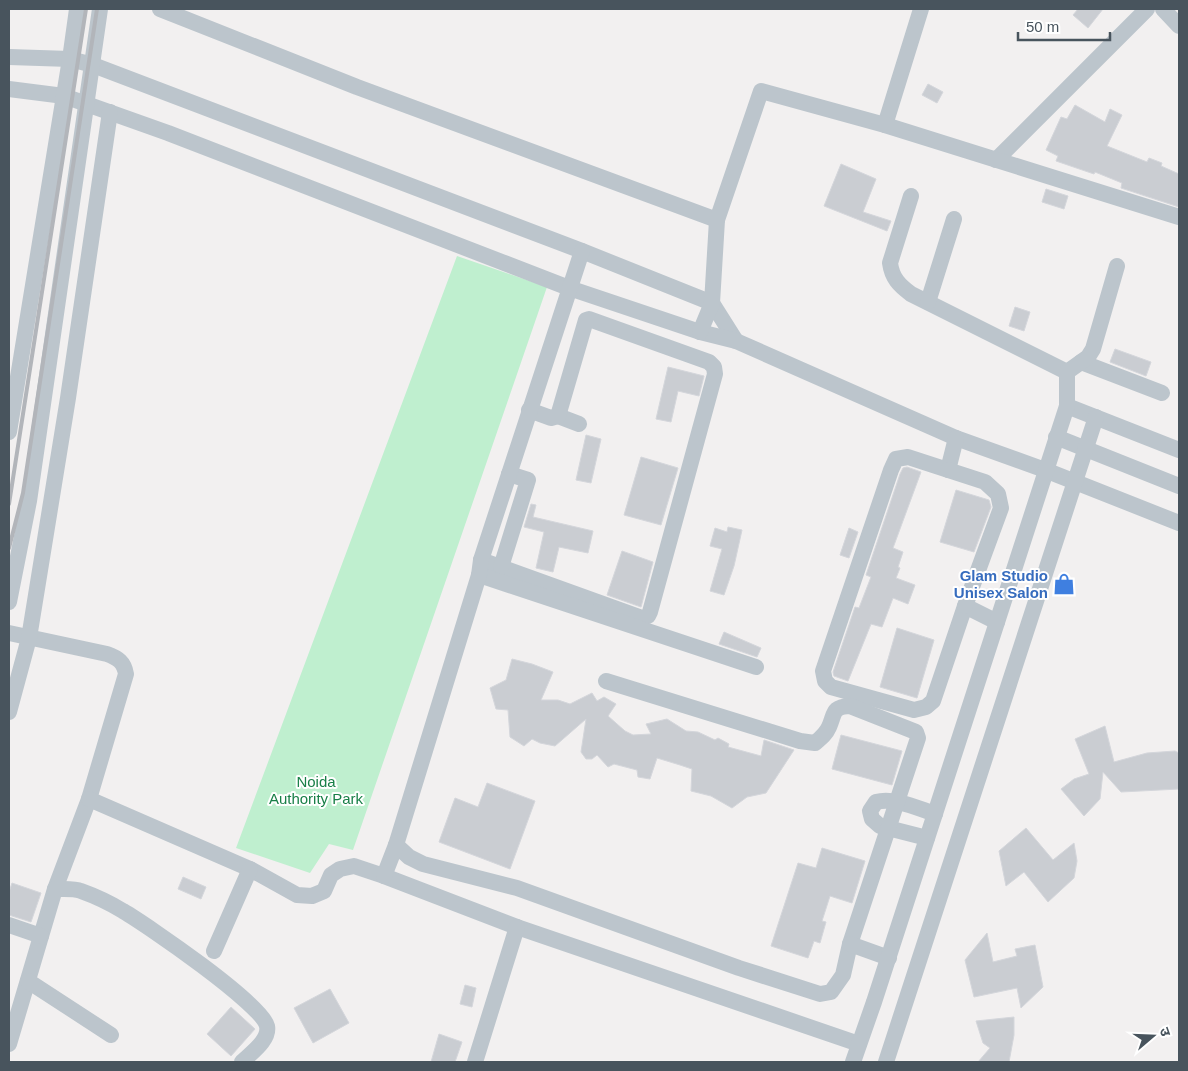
<svg xmlns="http://www.w3.org/2000/svg" width="1188" height="1071" viewBox="0 0 1188 1071" font-family="Helvetica,'Noto Sans Devanagari',sans-serif">
	<rect width="100%" height="100%" fill="#f2f0f0"/>
	<path fill="#bfefcf" d="M457 256 547 287 353 850 329 844 310 873 236 848Z"/>
	<g fill="#cacdd2" stroke="#d4d6db">
		<path d="M1078 9H1103L1088 28 1073 15Z"/>
		<path d="M928 84 943 92 937 103 922 95Z"/>
		<path d="M1075 105 1105 122 1110 109 1122 115 1107 146 1147 162 1149 158 1162 163 1161 166 1179 174V207L1121 188 1122 183 1095 172 1094 174 1056 161 1058 156 1046 150 1061 117 1067 119Z"/>
		<path d="M841 164 876 179 863 212 891 221 887 231 824 206Z"/>
		<path d="M1046 189 1068 196 1064 209 1042 202Z"/>
		<path d="M1015 307 1030 312 1024 331 1009 326Z"/>
		<path d="M1115 349 1151 362 1146 376 1110 362Z"/>
		<path d="M668 367 704 376 699 396 678 391 671 422 656 419Z"/>
		<path d="M586 435 601 439 591 483 576 480Z"/>
		<path d="M641 457 678 468 661 525 624 515Z"/>
		<path d="M907 467 921 472 893 548 903 552 898 567 900 568 896 578 915 585 908 604 893 598 882 627 871 624 848 681 834 676 833 672 855 607 859 608 871 577 866 575 900 474 903 468Z"/>
		<path d="M956 490 989 500 991 507 974 552 940 542Z"/>
		<path d="M531 504 536 505 533 517 593 531 588 553 559 547 553 572 536 568 544 532 524 527Z"/>
		<path d="M728 527 742 530 734 566 724 595 710 591 722 549 710 546 715 528 727 532Z"/>
		<path d="M849 528 858 532 849 558 840 555Z"/>
		<path d="M622 551 653 562 641 607 607 595Z"/>
		<path d="M897 628 934 640 917 698 880 687Z"/>
		<path d="M724 632 761 648 757 657 719 644Z"/>
		<path d="M512 659 532 664 553 672 541 700H558L570 704 592 693 597 701 604 697 616 704 608 716 625 731 633 735 651 734 646 724 667 719 686 731 698 732 715 740 718 738 729 744 728 747 761 756 764 740 794 750 766 793 747 797 732 808 711 796 691 791 692 769 680 765 657 758 650 779 638 777 637 770 614 764 608 767 597 755 592 759H586L581 752 586 719 555 746 540 743 532 739 524 746 510 737 508 710 496 709 490 688 506 680Z"/>
		<path d="M1105 726 1114 762 1147 753 1175 751 1179 753V789L1121 792 1103 772 1100 799 1084 816 1061 789 1074 779 1089 774 1075 739Z"/>
		<path d="M841 735 902 751 892 785 832 769Z"/>
		<path d="M487 783 535 801 510 869 439 842 455 798 478 807Z"/>
		<path d="M1026 828 1053 860 1074 843 1077 861 1074 878 1048 902 1024 872 1006 886 999 851Z"/>
		<path d="M822 848 865 861 852 903 830 896 822 921 826 922 820 943 814 941 808 958 771 946 798 863 816 868Z"/>
		<path d="M183 877 206 887 201 899 178 889Z"/>
		<path d="M12 883 41 893 31 922 9 915V892Z"/>
		<path d="M987 933 993 962 1017 956 1015 949 1035 945 1043 987 1021 1008 1017 988 974 997 965 960Z"/>
		<path d="M465 985 476 988 472 1007 460 1004Z"/>
		<path d="M330 989 349 1023 313 1043 294 1008Z"/>
		<path d="M231 1007 255 1029 231 1056 207 1034Z"/>
		<path d="M1014 1017V1035L1009 1062H978L990 1048 983 1043 976 1021Z"/>
		<path d="M439 1034 462 1042 455 1062H431Z"/>
	</g>
	<g fill="none" stroke-linecap="round" stroke-linejoin="round">
		<g stroke="#bcc5cc" stroke-width="16">
			<path d="M160 9 357 87 717 220"/>
			<path d="M1163 9 1179 26"/>
			<path d="M9 57 70 59 93 65 582 251 712 303 736 341"/>
			<path d="M9 89 64 96 168 133 569 288 700 332 736 341 956 438 1045 470 1179 523"/>
			<path d="M885 125 921 9"/>
			<path d="M996 160 1147 9"/>
			<path d="M911 196 890 263C892 278 899 285 911 294L1067 372"/>
			<path d="M928 302 954 219"/>
			<path d="M700 332 712 303 717 220 761 91 885 125 1179 217"/>
			<path d="M1081 362 1162 393"/>
			<path d="M1067 406 1179 450"/>
			<path d="M558 416 579 424"/>
			<path d="M9 432 70 59 77 9"/>
			<path d="M1056 437 1179 486"/>
			<path d="M956 438 948 470 908 457 896 459 891 470 823 671 825 681 831 687 914 710 926 707 933 701 965 606 997 622"/>
			<path d="M948 470 985 482 998 494 1001 508 965 606"/>
			<path d="M481 560 642 618 648 616 650 612 715 374 714 367 709 362 589 319 586 320 558 416 551 418 529 410"/>
			<path d="M501 567 528 480 509 474"/>
			<path d="M479 575 756 667"/>
			<path d="M9 602 29 501 100 9"/>
			<path d="M9 633 107 654C118 658 124 662 126 674L89 799 55 889 9 1044"/>
			<path d="M9 712 29 638 68 398 110 112"/>
			<path d="M89 799 250 869 297 895 312 896 324 891 331 875 340 869 354 866 384 876 517 927 859 1044"/>
			<path d="M927 838 880 826 872 819 870 811 876 802C894 797 917 808 935 814"/>
			<path d="M396 845 409 857 423 864 517 888 739 968 820 994 831 992 843 975 850 944 918 738 916 732 850 706C832 707 835 713 829 727 826 734 821 738 815 743L800 741 606 681"/>
			<path d="M384 876 396 845 479 575 481 560 582 251"/>
			<path d="M55 889C63 889 74 888 81 891 95 896 110 903 123 911 147 925 262 1004 267 1026 270 1040 251 1053 242 1062"/>
			<path d="M9 925 41 936"/>
			<path d="M850 944 889 958"/>
			<path d="M214 951 250 869"/>
			<path d="M28 981 111 1035"/>
			<path d="M475 1062 517 927"/>
			<path d="M853 1062 874 1002 1067 406V372L1088 357 1093 349 1117 266"/>
			<path d="M886 1062 1096 417"/>
		</g>
		<g stroke="#b2b5ba" stroke-width="4">
			<path d="M9 504 86 9"/>
			<path d="M9 548 23 493 97 9"/>
		</g>
	</g>
	<defs>
		<g id="shop-bare" transform="scale(1.725)"><path d="M-5-2.5h2.3a2.7 3.5 0 0 1 5.4 0H5L5.5 6h-11ZM-1.5-2.5h3a1.5 2.3 0 0 0-3 0Z" fill="#3f7fe0" stroke="#fff" stroke-width="2.5" paint-order="stroke"/></g>
	</defs>
	<g fill-rule="evenodd">
		<use href="#shop-bare" x="1064" y="584"/>
	</g>
	<g text-anchor="middle" dominant-baseline="central" stroke-width="4" stroke-linejoin="round" paint-order="stroke">
		<g font-size="15" font-weight="bold" fill="#366cbe" stroke="#fff" text-anchor="end">
			<text x="1048" y="575">Glam Studio<tspan x="1048" dy="17">Unisex Salon</tspan></text>
		</g>
		<g font-size="15" fill="#187f47" stroke="#fff">
			<text x="316" y="781">Noida<tspan x="316" dy="17">Authority Park</tspan></text>
		</g>
	</g>
	<rect width="1188" height="1071" fill="none" stroke="#48545d" stroke-width="20"/>
	<g transform="translate(1153 1036) rotate(71)" stroke="#ffffff" stroke-width="4" paint-order="stroke">
	<path d="M0-4L9 19L0 12L-9 19Z" fill="#48545d"/>
	<text y="-8" font-size="14" font-weight="bold" text-anchor="middle" fill="#48545d">उ</text>
	</g>
	<path d="M1018 32v8h92v-8" fill="none" stroke="#48545d" stroke-width="2.5"/>
	<text x="1026" y="32" font-size="15" fill="#48545d" stroke="#ffffff" stroke-width="4" paint-order="stroke">50 m</text>
</svg>
